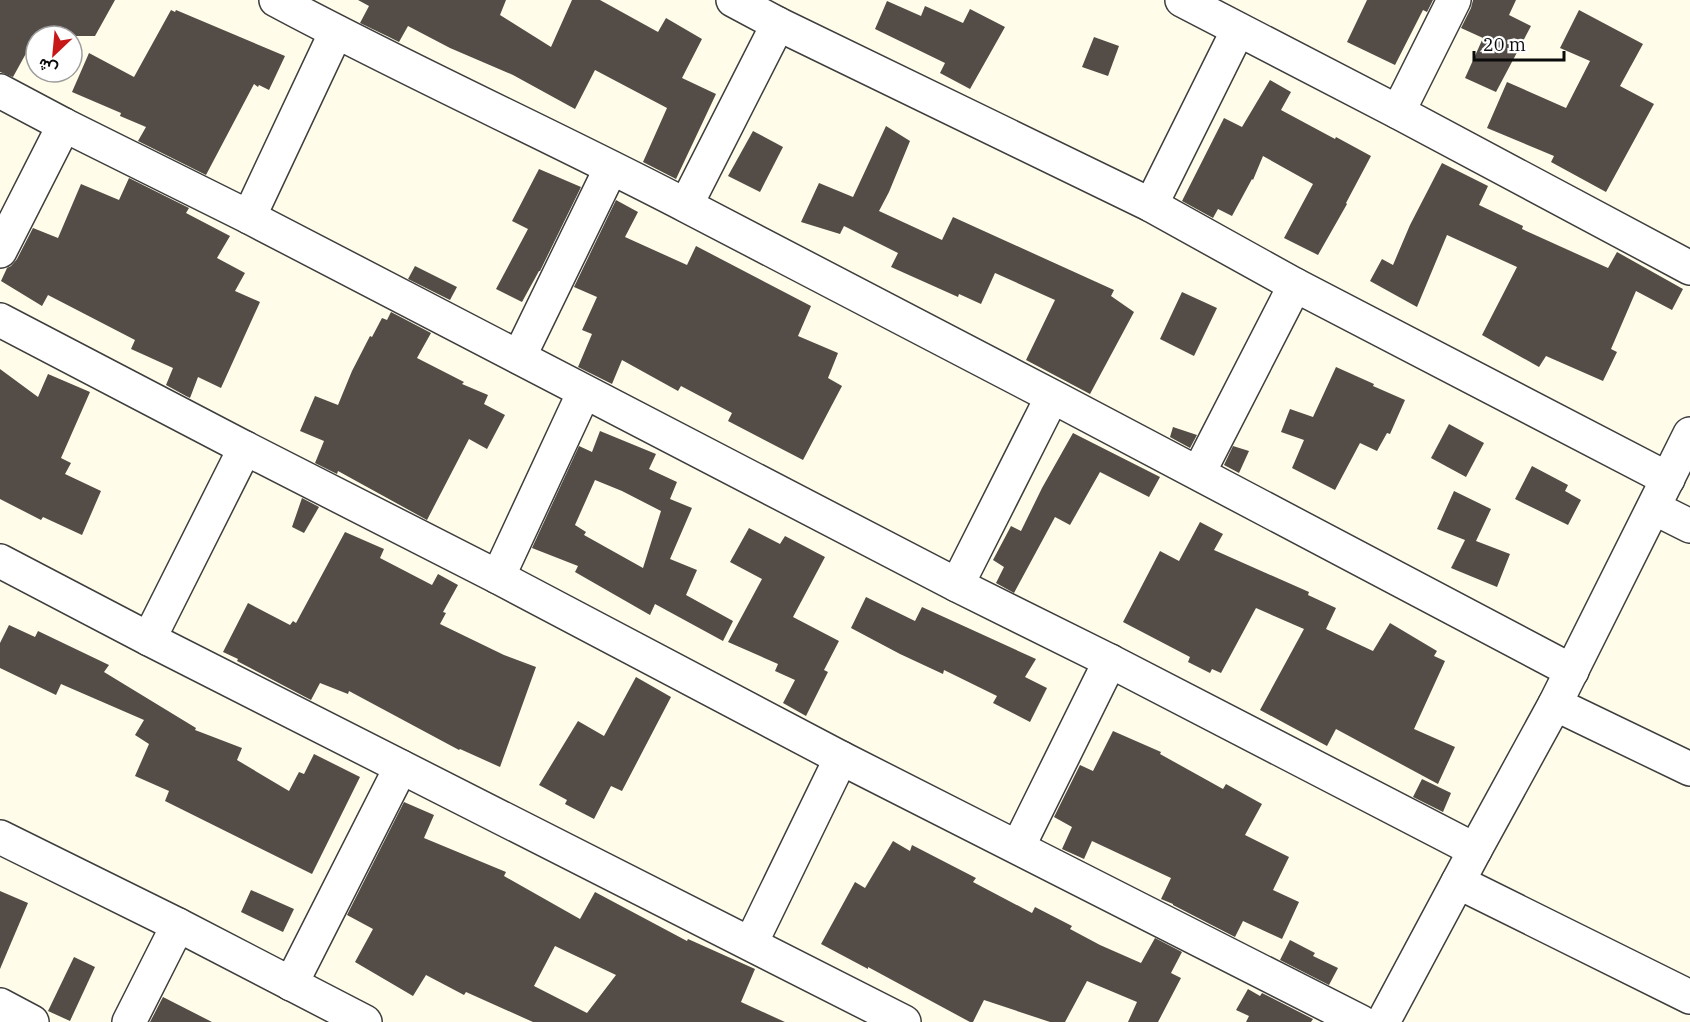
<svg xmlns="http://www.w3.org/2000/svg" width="1690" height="1022" viewBox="0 0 1690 1022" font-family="'IBM Plex Serif',Vazirmatn,serif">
	<rect width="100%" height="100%" fill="#fffce9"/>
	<g fill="#544c46" fill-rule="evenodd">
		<path d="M0 0H115L95 36H36V52L29 48 13 77 0 72Z"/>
		<path d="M358 0H506L500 15 551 47 572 0H600L658 32 666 18 702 39 682 78 716 94 676 179 643 162 667 108 595 70 575 109 513 75 450 48 408 26 399 42 387 36 360 23 369 6Z"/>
		<path d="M1367 0H1433L1427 12 1423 10 1395 65 1347 42Z"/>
		<path d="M1473 0H1516L1509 15 1531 26 1496 92 1465 78 1483 38 1461 28 1471 8Z"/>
		<path d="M887 1 921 16 925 6 963 23 970 9 1005 27 970 89 940 73 945 63 875 29Z"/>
		<path d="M171 10 175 12 176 10 285 56 269 90 259 85 258 87 254 84 206 175 138 141 146 127 120 116 121 113 72 92 89 53 134 77Z"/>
		<path d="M1579 10 1643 44 1620 86 1654 104 1606 192 1551 162 1554 156 1487 128 1507 82 1566 108 1590 61 1560 48Z"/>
		<path d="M1094 37 1119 46 1108 76 1082 67Z"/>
		<path d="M1270 80 1291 92 1281 110 1335 139 1336 137 1371 156 1346 203 1347 204 1318 255 1284 238 1313 184 1263 156 1253 180 1252 179 1232 216 1218 209 1213 218 1182 201 1224 118 1242 127Z"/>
		<path d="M886 126 910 141 889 192 879 211 942 240 953 217 1114 290 1111 296 1134 312 1090 394 1026 360 1055 300 995 273 981 304 959 294 958 297 891 267 898 253 844 226 840 234 801 222 819 183 853 197Z"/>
		<path d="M753 131 783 147 760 192 728 176Z"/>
		<path d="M1442 163 1488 186 1479 205 1523 226 1522 229 1608 268 1617 252 1683 289 1672 310 1636 291 1611 349 1617 352 1603 381 1546 356 1539 367 1482 335 1517 267 1447 235 1417 307 1370 281 1382 259 1393 265 1410 225Z"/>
		<path d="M539 169 581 187 540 271H539L522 302 496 289 528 229 512 221Z"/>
		<path d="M129 178 189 208 186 213 230 236 217 258 245 273 235 291 260 302 221 388 198 377 190 398 186 396 166 385 173 368 131 349 135 340 48 295 42 306 1 281 7 268 11 266 17 259 33 228 58 238 81 184 119 200Z"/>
		<path d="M616 200 638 212 625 237 687 265 696 246 811 306 798 336 838 353 828 378 842 386 803 460 728 421 732 413 681 386 678 391 622 360 612 384 578 367 592 334 582 330 597 297 574 287Z"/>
		<path d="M415 266 457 287 450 300 408 279Z"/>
		<path d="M1182 292 1217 308 1194 356 1160 339Z"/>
		<path d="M391 312 431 333 417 358 464 382 462 384 488 395 484 404 505 415 487 449 469 439 427 520 338 471 337 474 315 463 324 441 300 431 315 396 338 405 352 371 370 336 372 337 382 318 387 320Z"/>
		<path d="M1336 367 1374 384 1373 386 1405 400 1390 434 1387 433 1377 451 1360 443 1335 490 1292 468 1304 440 1281 432 1290 409 1313 417Z"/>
		<path d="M0 369 38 397 48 374 90 392 61 458 71 463 65 474 101 491 82 535 43 517 41 520 0 499Z"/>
		<path d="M1449 424 1484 443 1466 477 1431 458Z"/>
		<path d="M1173 427 1197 435 1190 448 1170 437Z"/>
		<path d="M600 431 656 454 649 469 677 482 670 499 692 508 670 559 697 570 686 595 733 621 723 641 655 604 650 615 575 572 578 566 532 548 579 446 592 452ZM595 480 622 491 661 511 643 568 584 535 586 532 575 525Z"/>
		<path d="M1073 433 1160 477 1149 497 1100 472 1070 525 1055 517 1014 593 996 583 1004 567 993 560 1011 526 1021 531 1042 488Z"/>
		<path d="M1233 446 1249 451 1239 473 1224 465Z"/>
		<path d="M1532 466 1568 485 1565 491 1581 500 1568 525 1515 499Z"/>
		<path d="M1454 491 1491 509 1476 541 1510 554 1497 587 1451 568 1465 540 1437 529Z"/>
		<path d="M302 498 319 507 304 533 292 527Z"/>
		<path d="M1200 522 1223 534 1214 550 1309 592 1308 595 1336 608 1326 629 1373 651 1390 623 1437 651 1434 656 1445 661 1414 729 1455 747 1438 784 1336 729 1327 746 1260 710 1304 629 1256 608 1221 673 1212 669 1210 673 1188 662 1190 657 1123 622 1160 551 1179 561Z"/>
		<path d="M749 528 780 544 785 536 825 557 793 617 839 641 824 670 828 672 806 716 783 703 795 680 775 671 778 664 728 642 762 579 730 562Z"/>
		<path d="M345 532 384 549 380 558 432 585 438 574 458 585 443 612 446 613 440 624 504 655 536 667 500 767 460 749 459 750 349 691 348 694 320 683 311 700 237 661 238 659 223 652 248 603 290 625 293 621 296 623Z"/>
		<path d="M866 597 915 621 922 607 1036 659 1025 677 1047 688 1030 722 993 703 997 696 944 670 943 674 900 654 851 628Z"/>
		<path d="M9 625 35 637 38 631 109 665 104 672 196 728 195 730 242 748 237 760 289 791 299 772 304 774 314 754 360 777 312 874 165 801 169 791 135 776 149 744 135 735 144 720 61 684 56 695 0 668V643Z"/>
		<path d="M636 677 671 697 622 791 611 786 594 819 565 804 567 800 539 785 578 721 604 736Z"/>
		<path d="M1113 731 1161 752 1160 754 1223 789 1226 784 1262 804 1245 835 1289 857 1273 890 1299 902 1282 939 1243 921 1235 937 1173 905V904L1161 899 1171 878 1092 841 1084 859 1062 849 1072 827 1054 817 1080 765 1093 771Z"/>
		<path d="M1422 779 1451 793 1443 812 1413 797Z"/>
		<path d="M404 802 434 815 424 838 506 872 504 876 580 919 595 892 687 941 688 939 755 969 741 1002 785 1022H533L466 992 464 995 426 975 413 996 355 962 373 929 347 915ZM555 946 616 975 587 1013 534 986Z"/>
		<path d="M893 841 910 851 912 845 976 878 973 882 1032 913 1035 907 1072 926 1070 929 1100 945 1141 963 1155 938 1182 952 1171 973 1181 978 1158 1022H1128L1137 1002 1087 981 1065 1022H1050L984 1000 973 1022H970L868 967V969L821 944 855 882 865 888Z"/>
		<path d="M251 890 294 909 283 932 241 912Z"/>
		<path d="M0 891 28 903 0 969Z"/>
		<path d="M1290 940 1315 953 1313 956 1338 968 1329 985 1280 960Z"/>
		<path d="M74 957 95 967 70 1021 48 1011Z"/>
		<path d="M1248 989 1260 996 1262 993 1313 1019 1311 1022H1246L1249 1016 1236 1010Z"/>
		<path d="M163 997 212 1022H150Z"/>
	</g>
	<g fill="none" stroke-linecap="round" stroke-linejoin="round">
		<g stroke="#3e3e3e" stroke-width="36">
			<g id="minor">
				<path d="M276 0C412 73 553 136 689 207 984 360 1279 515 1572 671"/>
				<path d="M733 0 778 24 1151 205 1295 285 1668 479"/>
				<path d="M1182 0 1398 112 1690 268"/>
				<path d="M0 91 64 125 249 217 957 585 1110 661 1475 850"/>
				<path d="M1398 112 1454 0"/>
				<path d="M686 205 778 24"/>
				<path d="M1151 205 1238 30"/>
				<path d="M249 217 336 32"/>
				<path d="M0 251 64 125"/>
				<path d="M0 320 245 448 498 577 841 758 1361 1022"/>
				<path d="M519 357 611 168"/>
				<path d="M1199 472 1295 285"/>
				<path d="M1654 508 1690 526"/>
				<path d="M0 561 149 639 904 1022"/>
				<path d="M498 577 584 392"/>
				<path d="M957 585 1052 397"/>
				<path d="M149 639 245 448"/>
				<path d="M1555 704 1690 769"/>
				<path d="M0 837 178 925 365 1022"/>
				<path d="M1018 847 1110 661"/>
				<path d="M1458 882 1690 997"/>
				<path d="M751 943 841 758"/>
				<path d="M291 984 401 767"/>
				<path d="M0 1005 32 1022"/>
				<path d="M129 1022 178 925"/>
			</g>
		</g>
		<g stroke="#3e3e3e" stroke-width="36">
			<path id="tertiary" d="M1383 1022 1475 850 1555 704 1690 434"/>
		</g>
		<use href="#minor" stroke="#fff" stroke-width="33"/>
		<use href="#tertiary" stroke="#fff" stroke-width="33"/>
	</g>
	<g transform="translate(54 54) rotate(206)"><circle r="28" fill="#ffffff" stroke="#9d9d9d" stroke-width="1.5"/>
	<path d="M0-4.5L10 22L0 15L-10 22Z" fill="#c71717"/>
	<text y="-9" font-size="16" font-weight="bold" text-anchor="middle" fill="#0b0b0b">ش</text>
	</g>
	<path d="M1474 51v9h90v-9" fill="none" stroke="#0b0b0b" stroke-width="3"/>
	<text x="1483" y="51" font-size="18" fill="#0b0b0b" stroke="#ffffff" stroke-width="4.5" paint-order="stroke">20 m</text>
</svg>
